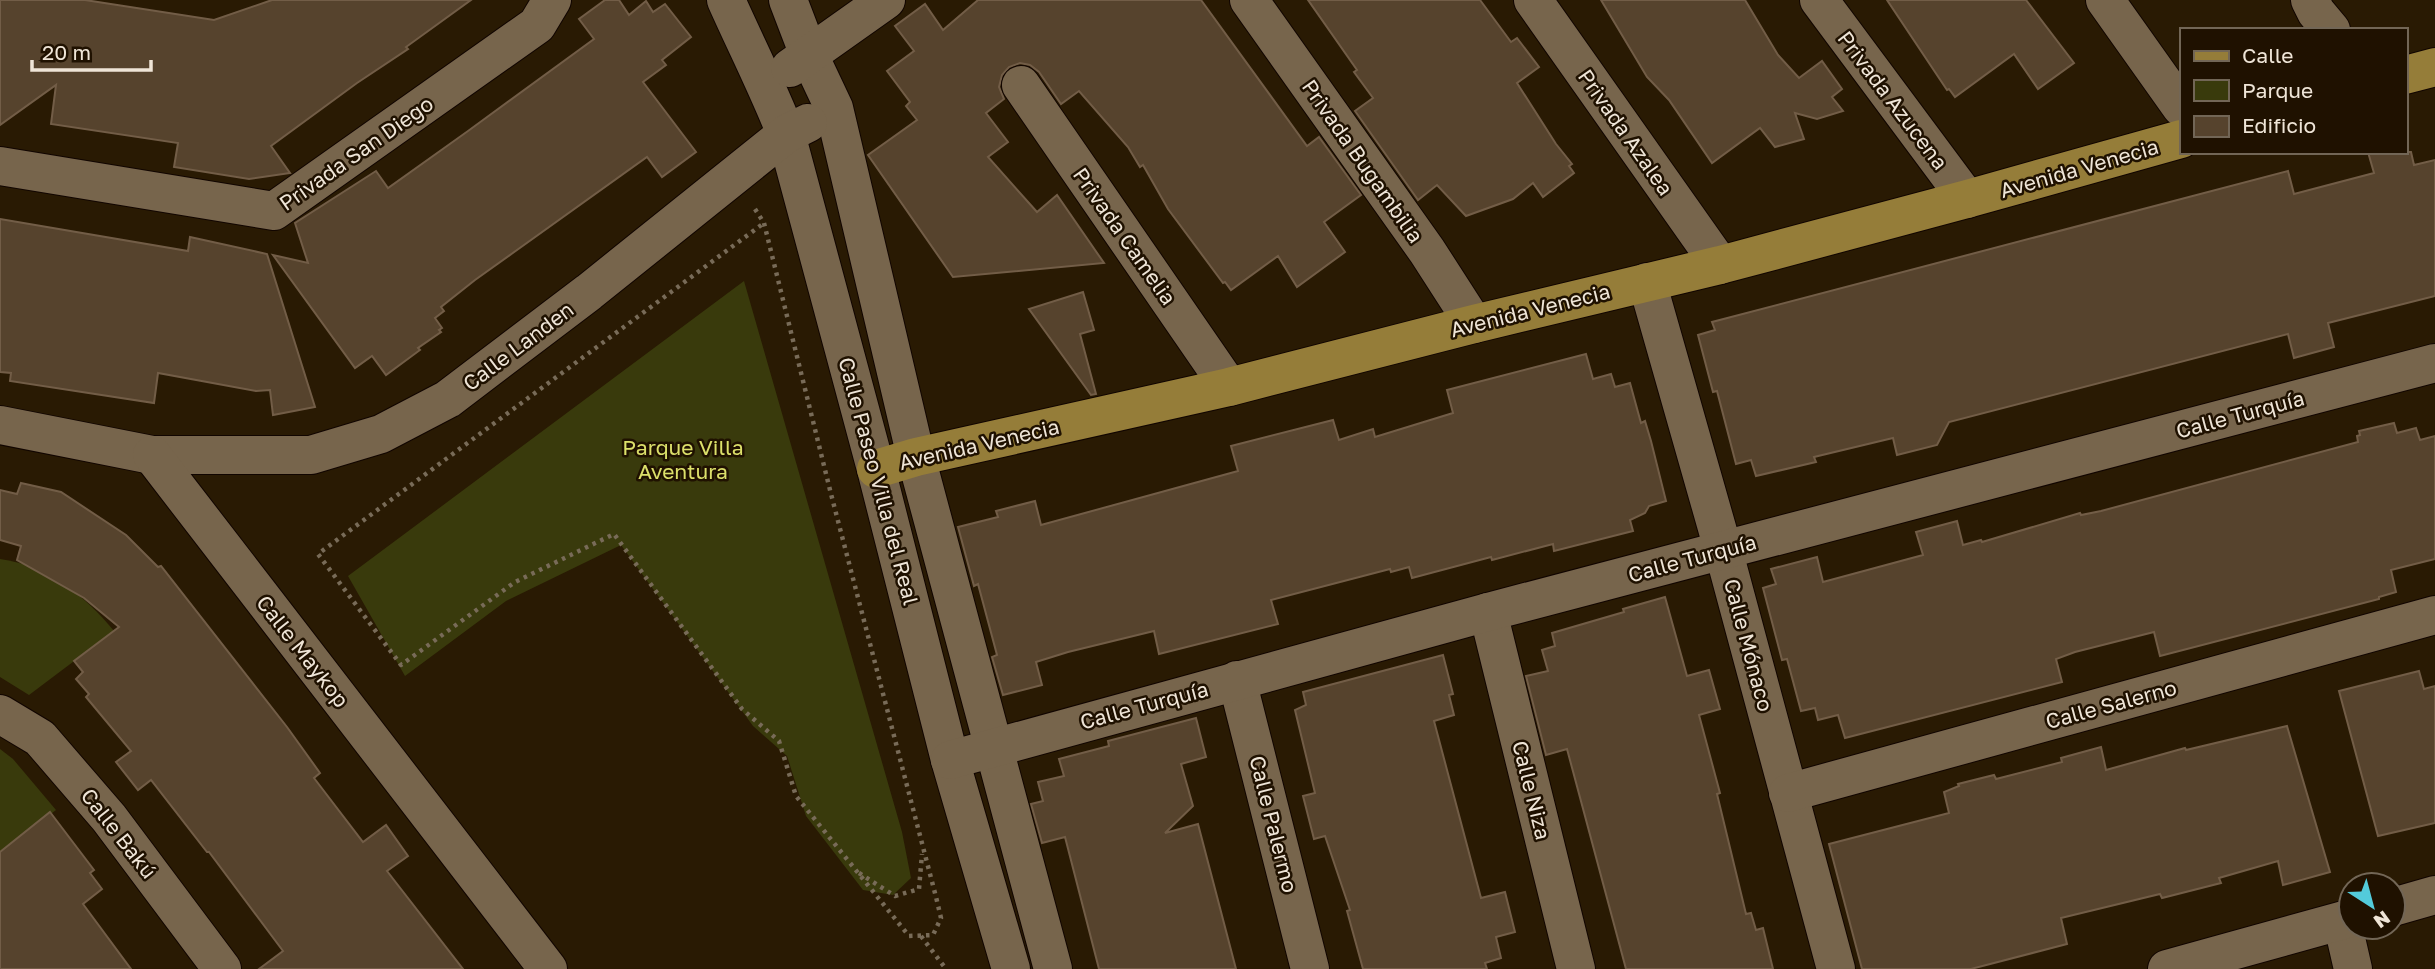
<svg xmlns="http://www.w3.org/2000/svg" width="2435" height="969" viewBox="0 0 2435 969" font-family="'Golos Text',sans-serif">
	<rect width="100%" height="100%" fill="#291a03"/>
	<g fill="#393a0c">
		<path d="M744 281 902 832 911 878 893 895 863 890 806 816 787 756 753 726 621 545 506 601 405 676 348 576Z"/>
		<path d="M0 559C47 565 85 596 114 631L29 695 0 677Z"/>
		<path d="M0 749 13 759 56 810 0 852Z"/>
	</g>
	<g fill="#56432d" stroke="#725d47" stroke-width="2">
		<path d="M0 0H85L214 20 272 0H471L406 47 408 49 357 83 271 146 290 173 249 179 174 167 178 143 51 124 56 85 0 125Z"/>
		<path d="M605 0H619L629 15 646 1 653 12 665 4 691 37 662 60 666 65 643 82 696 152 662 177 647 157 475 280 441 307 444 311 435 318 442 328 439 330 441 332 418 348 420 350 386 375 372 356 355 368 273 255 308 263 295 223 376 171 388 188 468 131 594 39 579 19Z"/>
		<path d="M978 0H1201L1307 146 1319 137 1361 195 1324 222 1345 252 1297 287 1278 256 1231 290 1225 282 1223 283 1168 209 1143 165 1140 167 1128 147 1079 91 1061 104 1039 72 1030 65 1020 63 1009 67 1002 75 999 87 1004 99 986 113 1008 142 988 157 1037 212 1057 195 1104 263 953 277 868 155 917 120 906 106 910 102 887 71 914 51 895 26 925 4 943 30Z"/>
		<path d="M1308 0H1480L1511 42 1517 38 1539 67 1517 83 1556 144 1572 164 1569 166 1574 173 1543 197 1533 183 1513 199 1466 216 1437 185 1418 200 1355 111 1373 98 1354 72 1357 70Z"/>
		<path d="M1601 0H1745L1778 55 1799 78 1822 61 1842 89 1832 97 1843 111 1817 119 1795 113 1804 139 1775 147 1760 128 1712 163 1669 100 1647 77Z"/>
		<path d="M1887 0H2026L2074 63 2038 89 2014 54 1955 97 1949 89 1947 90Z"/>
		<path d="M2368 152H2411L2414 165 2435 160V296L2328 323 2334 347 2294 358 2288 334 1949 422 1937 445 1897 455 1893 438 1814 457 1816 462 1756 476 1751 460 1736 464 1717 391 1713 392 1698 335 1715 330 1712 322 2288 171 2294 194 2374 173Z"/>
		<path d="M0 219 188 251 190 237 267 254 315 407 273 415 270 390 256 391 158 373 154 403 10 381 11 373 0 372Z"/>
		<path d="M1083 292 1094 330 1080 334 1096 394 1091 395 1029 309Z"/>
		<path d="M1586 354 1593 379 1611 374 1615 387 1630 383 1641 423 1645 421 1651 441 1666 501 1649 506 1645 513 1630 520 1633 531 1554 551 1553 544 1492 560 1491 557 1412 578 1409 567 1391 572 1390 569 1271 600 1278 624 1159 654 1154 631 1068 652 1036 662 1042 685 1003 695 992 657 997 655 978 584 974 586 958 527 998 517 996 511 1035 501 1041 525 1238 471 1231 446 1333 420 1339 440 1373 429 1375 437 1453 413 1447 390Z"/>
		<path d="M2394 423 2397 433 2416 428 2420 440 2435 436V559L2391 570 2396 592 2379 597V599L2160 656 2154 632 2075 652 2056 659 2062 682 1845 738 1838 715 1818 720 1815 708 1801 711 1787 659 1782 660 1763 588 1776 584 1771 569 1817 557 1823 582 1923 555 1916 532 1957 521 1963 545 1981 540 1982 542 2080 513 2081 515 2101 511 2358 442 2357 436 2360 435 2359 431Z"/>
		<path d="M21 483 61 492 126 535 158 567 161 566 287 727 320 773 314 778 363 842 386 825 408 856 387 871 463 969H259L283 951 209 852H207L151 780 138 790 116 762 131 751 86 697 89 694 76 679 83 672 74 661 119 627 84 598 17 560 21 546 0 540V490L17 494Z"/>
		<path d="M1665 597 1687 676 1709 670 1720 709 1699 715 1720 793 1717 794 1746 914 1751 913 1756 930 1763 928 1773 969H1626L1567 749 1546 755 1526 676 1548 671 1542 650 1555 646 1552 633 1624 612 1623 609Z"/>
		<path d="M1443 655 1453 694 1449 695 1454 715 1434 721 1481 898 1505 892 1515 932 1496 937 1501 958 1485 963 1487 969H1363L1347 911 1350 910 1325 836 1314 839 1303 796 1315 793 1295 710 1306 705 1303 692Z"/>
		<path d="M2419 671 2424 689 2435 686V823L2378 836 2339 691Z"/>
		<path d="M1196 718 1206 757 1181 764 1193 806 1165 833 1198 824 1236 969H1099L1065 837 1042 843 1031 804 1043 801 1038 782 1064 776 1059 759 1109 746 1108 741Z"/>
		<path d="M2287 726 2330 872 2283 885 2278 861 2219 878 2221 883 2162 898 2160 894 2061 918 2067 944 1971 969H1862L1829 844 1949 813 1944 792 1959 786 1958 784 1994 775 1996 779 2062 762 2061 758 2101 747 2106 770 2185 748 2186 750Z"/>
		<path d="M50 812 94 870 90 873 102 889 83 904 131 969H0V852Z"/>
	</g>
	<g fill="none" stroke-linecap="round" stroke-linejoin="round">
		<g stroke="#110500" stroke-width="40">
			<g id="minor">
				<path d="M726 0C746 45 768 88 786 134L876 469 950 760 1011 969"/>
				<path d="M788 0 809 55 834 108 916 457 1053 969"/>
				<path d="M1249 0 1427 251 1474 324"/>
				<path d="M1533 0 1720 265"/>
				<path d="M1819 0 1967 199"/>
				<path d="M2105 0 2181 107"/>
				<path d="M2310 0 2316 12 2331 30"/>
				<path d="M790 68 886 0"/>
				<path d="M1021 85 1229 387"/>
				<path d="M0 166 274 211 537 25 552 0"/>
				<path d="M1647 282 1723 549 1836 969"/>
				<path d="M0 425 152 455H311L381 434 448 399 589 292 786 134 808 123"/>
				<path d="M152 455 548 969"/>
				<path d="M1488 612 1576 969"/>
				<path d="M1237 680 1310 969"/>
				<path d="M0 714 40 738 109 818 222 969"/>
				<path d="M950 760 1488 612 2435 363"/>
				<path d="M1788 793 2435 615"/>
				<path d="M2393 907 2435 895"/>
				<path d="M2342 921 2353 969"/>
				<path d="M2167 969 2351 918"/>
			</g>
		</g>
		<g stroke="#110500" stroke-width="40">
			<g id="major">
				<path d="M2405 75 2435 67"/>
				<path d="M876 469 916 457 1229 387 1474 324 1720 265 1967 199 2181 139"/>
			</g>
		</g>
		<g stroke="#786b58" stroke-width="4.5" stroke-dasharray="3.5 5" stroke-linecap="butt">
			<path d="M755 209 764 223"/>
			<path d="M764 223 831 494 936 897 941 918 933 935 909 936 796 796 779 741 742 709 614 534 515 582 401 665 318 554Z"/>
			<path d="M859 873 895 896 919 889 922 854"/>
			<path d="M921 936 946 969"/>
		</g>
		<use href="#minor" stroke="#77654c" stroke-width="38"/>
		<use href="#major" stroke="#957d39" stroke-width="38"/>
	</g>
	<g text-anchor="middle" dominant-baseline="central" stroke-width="5" stroke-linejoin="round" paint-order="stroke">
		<g font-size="21" fill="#efe5d7" stroke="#1f1100">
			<text transform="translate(1893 100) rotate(53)">Privada Azucena</text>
			<text transform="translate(1626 132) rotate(55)">Privada Azalea</text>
			<text transform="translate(356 153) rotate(-35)">Privada San Diego</text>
			<text transform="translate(1363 161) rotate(55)">Privada Bugambilia</text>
			<text transform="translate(2079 168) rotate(-16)">Avenida Venecia</text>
			<text transform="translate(1125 236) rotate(55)">Privada Camelia</text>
			<text transform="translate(1530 310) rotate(-14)">Avenida Venecia</text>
			<text transform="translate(518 346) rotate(-37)">Calle Landen</text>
			<text transform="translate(2240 414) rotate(-15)">Calle Turquía</text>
			<text transform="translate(979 444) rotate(-13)">Avenida Venecia</text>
			<text transform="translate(879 481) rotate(75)">Calle Paseo Villa del Real</text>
			<text transform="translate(1692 558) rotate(-15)">Calle Turquía</text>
			<text transform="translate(1749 645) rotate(75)">Calle Mónaco</text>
			<text transform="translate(303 651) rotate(52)">Calle Maykop</text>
			<text transform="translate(2111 704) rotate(-15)">Calle Salerno</text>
			<text transform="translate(1144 705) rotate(-15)">Calle Turquía</text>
			<text transform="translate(1532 790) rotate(76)">Calle Niza</text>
			<text transform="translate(1274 824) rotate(76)">Calle Palermo</text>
			<text transform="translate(119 833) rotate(52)">Calle Bakú</text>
		</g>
		<g font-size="21" fill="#dce06a" stroke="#1f1100">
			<text x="683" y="447">Parque Villa<tspan x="683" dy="24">Aventura</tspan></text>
		</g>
	</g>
	<rect x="2180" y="28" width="228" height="126" fill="#1f1100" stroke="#726656" stroke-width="2"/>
	<rect x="2194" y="51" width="35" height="10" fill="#957d39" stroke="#726656" stroke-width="2"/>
	<text x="2242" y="63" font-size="21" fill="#efe5d7">Calle</text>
	<rect x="2194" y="80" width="35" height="21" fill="#393a0c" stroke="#726656" stroke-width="2"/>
	<text x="2242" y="98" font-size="21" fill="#efe5d7">Parque</text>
	<rect x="2194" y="116" width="35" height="21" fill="#56432d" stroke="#726656" stroke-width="2"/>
	<text x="2242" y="133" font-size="21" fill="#efe5d7">Edificio</text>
	<g transform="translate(2372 906) rotate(144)"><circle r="33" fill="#1f1100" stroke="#726656" stroke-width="2"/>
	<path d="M0-5L12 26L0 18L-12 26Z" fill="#53cbdb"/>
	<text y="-10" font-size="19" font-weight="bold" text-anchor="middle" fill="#efe5d7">N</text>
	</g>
	<path d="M32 60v10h119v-10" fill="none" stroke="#efe5d7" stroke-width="3.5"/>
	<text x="42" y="60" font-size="21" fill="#efe5d7" stroke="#1f1100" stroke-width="5" paint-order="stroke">20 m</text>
</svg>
